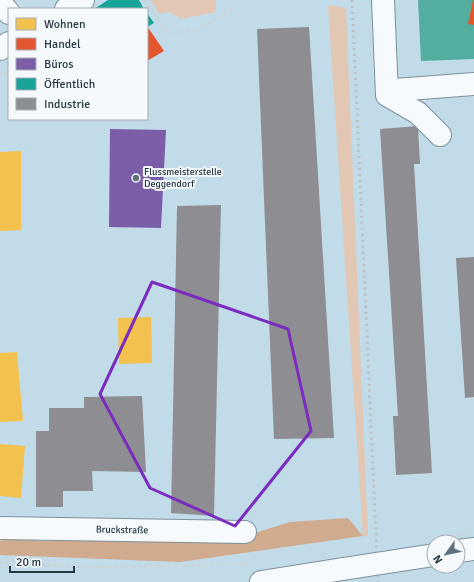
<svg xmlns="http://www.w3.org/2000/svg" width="474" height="582" viewBox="0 0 474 582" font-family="Signika,sans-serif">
	<rect width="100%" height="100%" fill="#c2dbe9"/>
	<g fill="#e2c7b4">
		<path d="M151 0H216V12L181 19 170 12 159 14Z"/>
		<path d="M328 5 346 8 368 536H363Z"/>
	</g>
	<path fill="#d1ab8e" d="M348 518 363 536 180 562 0 555V541L17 535 40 541 239 538 290 522Z"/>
	<path fill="#53ae9f" d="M418 0H474V59L421 61Z"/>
	<g fill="#f2c14e">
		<path d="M21 151V230L0 231V152Z"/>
		<path d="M151 317 152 363 119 364 118 318Z"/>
		<path d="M17 352 23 421 0 422V353Z"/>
		<path d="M0 444 25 446 21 498 0 496Z"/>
	</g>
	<g fill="#e4572e">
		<path d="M473 0H474V25L468 24Z"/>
		<path d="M147 26 164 51 147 61Z"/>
	</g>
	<path fill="#7b5ea7" d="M110 129 166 130 161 228 109 227Z"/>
	<g fill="#17a398">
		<path d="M108 0H139L144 9H94Z"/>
		<path d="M147 13 154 23 147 27Z"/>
	</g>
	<g fill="#8d8d92">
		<path d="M309 27 334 438 274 439 257 29Z"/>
		<path d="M418 126 420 164H414L432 473 396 475 393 416H398L380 129Z"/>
		<path d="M221 205 214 516 171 513 177 206Z"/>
		<path d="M474 257V397L465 398 456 258Z"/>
		<path d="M142 396 146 472 92 471 93 491H63V507H36V431H49V408H84V397Z"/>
	</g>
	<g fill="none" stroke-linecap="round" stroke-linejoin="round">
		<g stroke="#7d919b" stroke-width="24">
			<g id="minor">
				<path d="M383 0 387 95 418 113 440 135"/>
				<path d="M0 2 9 13"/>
				<path d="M66 9 83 0"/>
				<path d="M0 49 9 43"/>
				<path d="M388 86 395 90 474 84"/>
				<path d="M0 528 245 532"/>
			</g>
		</g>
		<g stroke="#7d919b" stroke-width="24">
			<g id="major">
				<path d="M458 551 474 549"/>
				<path d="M261 582 343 569"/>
			</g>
		</g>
		<g stroke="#ccd4d8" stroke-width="2.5" stroke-dasharray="3 3" stroke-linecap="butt">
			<path d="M145 0 168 34 201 29 233 8"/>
			<path d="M0 73 9 75"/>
			<path d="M0 562 81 567 193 566 249 563"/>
		</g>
		<use href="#minor" stroke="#f6fafc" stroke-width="22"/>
		<use href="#major" stroke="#f6fafc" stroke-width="22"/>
		<path stroke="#bac0c3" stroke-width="3" stroke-dasharray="2 4" stroke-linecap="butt" d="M352 0 378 582"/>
		<g stroke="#7d919b" stroke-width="24" stroke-linecap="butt">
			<path id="major-bridge" d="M343 569 434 555"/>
		</g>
		<path stroke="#ccd4d8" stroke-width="2.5" stroke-dasharray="3 3" stroke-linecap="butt" d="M445 537 474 532"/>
		<use href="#major-bridge" stroke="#f6fafc" stroke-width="22"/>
	</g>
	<path fill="none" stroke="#7b2cbf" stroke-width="3" stroke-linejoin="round" d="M152 282 288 329 311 431 235 526 150 488 100 394Z"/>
	<circle fill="#5d727d" stroke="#f5f9fc" stroke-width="1.5" cx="136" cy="178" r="4"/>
	<g text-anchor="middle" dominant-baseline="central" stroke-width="4" stroke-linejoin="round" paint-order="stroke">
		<g font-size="10" fill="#273943" stroke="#f5f9fc" text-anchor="start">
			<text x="144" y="172">Flussmeisterstelle<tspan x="144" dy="12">Deggendorf</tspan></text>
		</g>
		<g font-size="10" fill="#273943" stroke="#f5f9fc">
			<text transform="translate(122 530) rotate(1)">Bruckstraße</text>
		</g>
	</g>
	<rect x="8" y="8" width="140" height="112" fill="#f5f9fc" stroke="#a3acb2"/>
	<rect x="16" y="18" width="20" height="12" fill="#f2c14e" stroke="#a3acb2"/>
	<text x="44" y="28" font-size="12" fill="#273943">Wohnen</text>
	<rect x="16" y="38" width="20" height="12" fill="#e4572e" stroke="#a3acb2"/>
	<text x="44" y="48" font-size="12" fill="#273943">Handel</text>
	<rect x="16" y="58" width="20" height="12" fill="#7b5ea7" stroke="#a3acb2"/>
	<text x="44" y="68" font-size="12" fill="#273943">Büros</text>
	<rect x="16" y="78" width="20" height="12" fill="#17a398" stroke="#a3acb2"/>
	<text x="44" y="88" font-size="12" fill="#273943">Öffentlich</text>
	<rect x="16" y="98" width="20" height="12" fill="#8d8d92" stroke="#a3acb2"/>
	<text x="44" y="108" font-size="12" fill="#273943">Industrie</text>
	<g transform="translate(446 554) rotate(237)"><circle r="19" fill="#f5f9fc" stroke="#a3acb2"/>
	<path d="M0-3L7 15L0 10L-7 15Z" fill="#5d727d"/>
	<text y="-6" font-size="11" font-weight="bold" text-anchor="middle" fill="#273943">N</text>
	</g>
	<path d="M10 566v6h64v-6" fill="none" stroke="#273943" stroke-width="2"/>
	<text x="16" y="566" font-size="12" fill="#273943" stroke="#f5f9fc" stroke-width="3" paint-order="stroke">20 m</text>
</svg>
